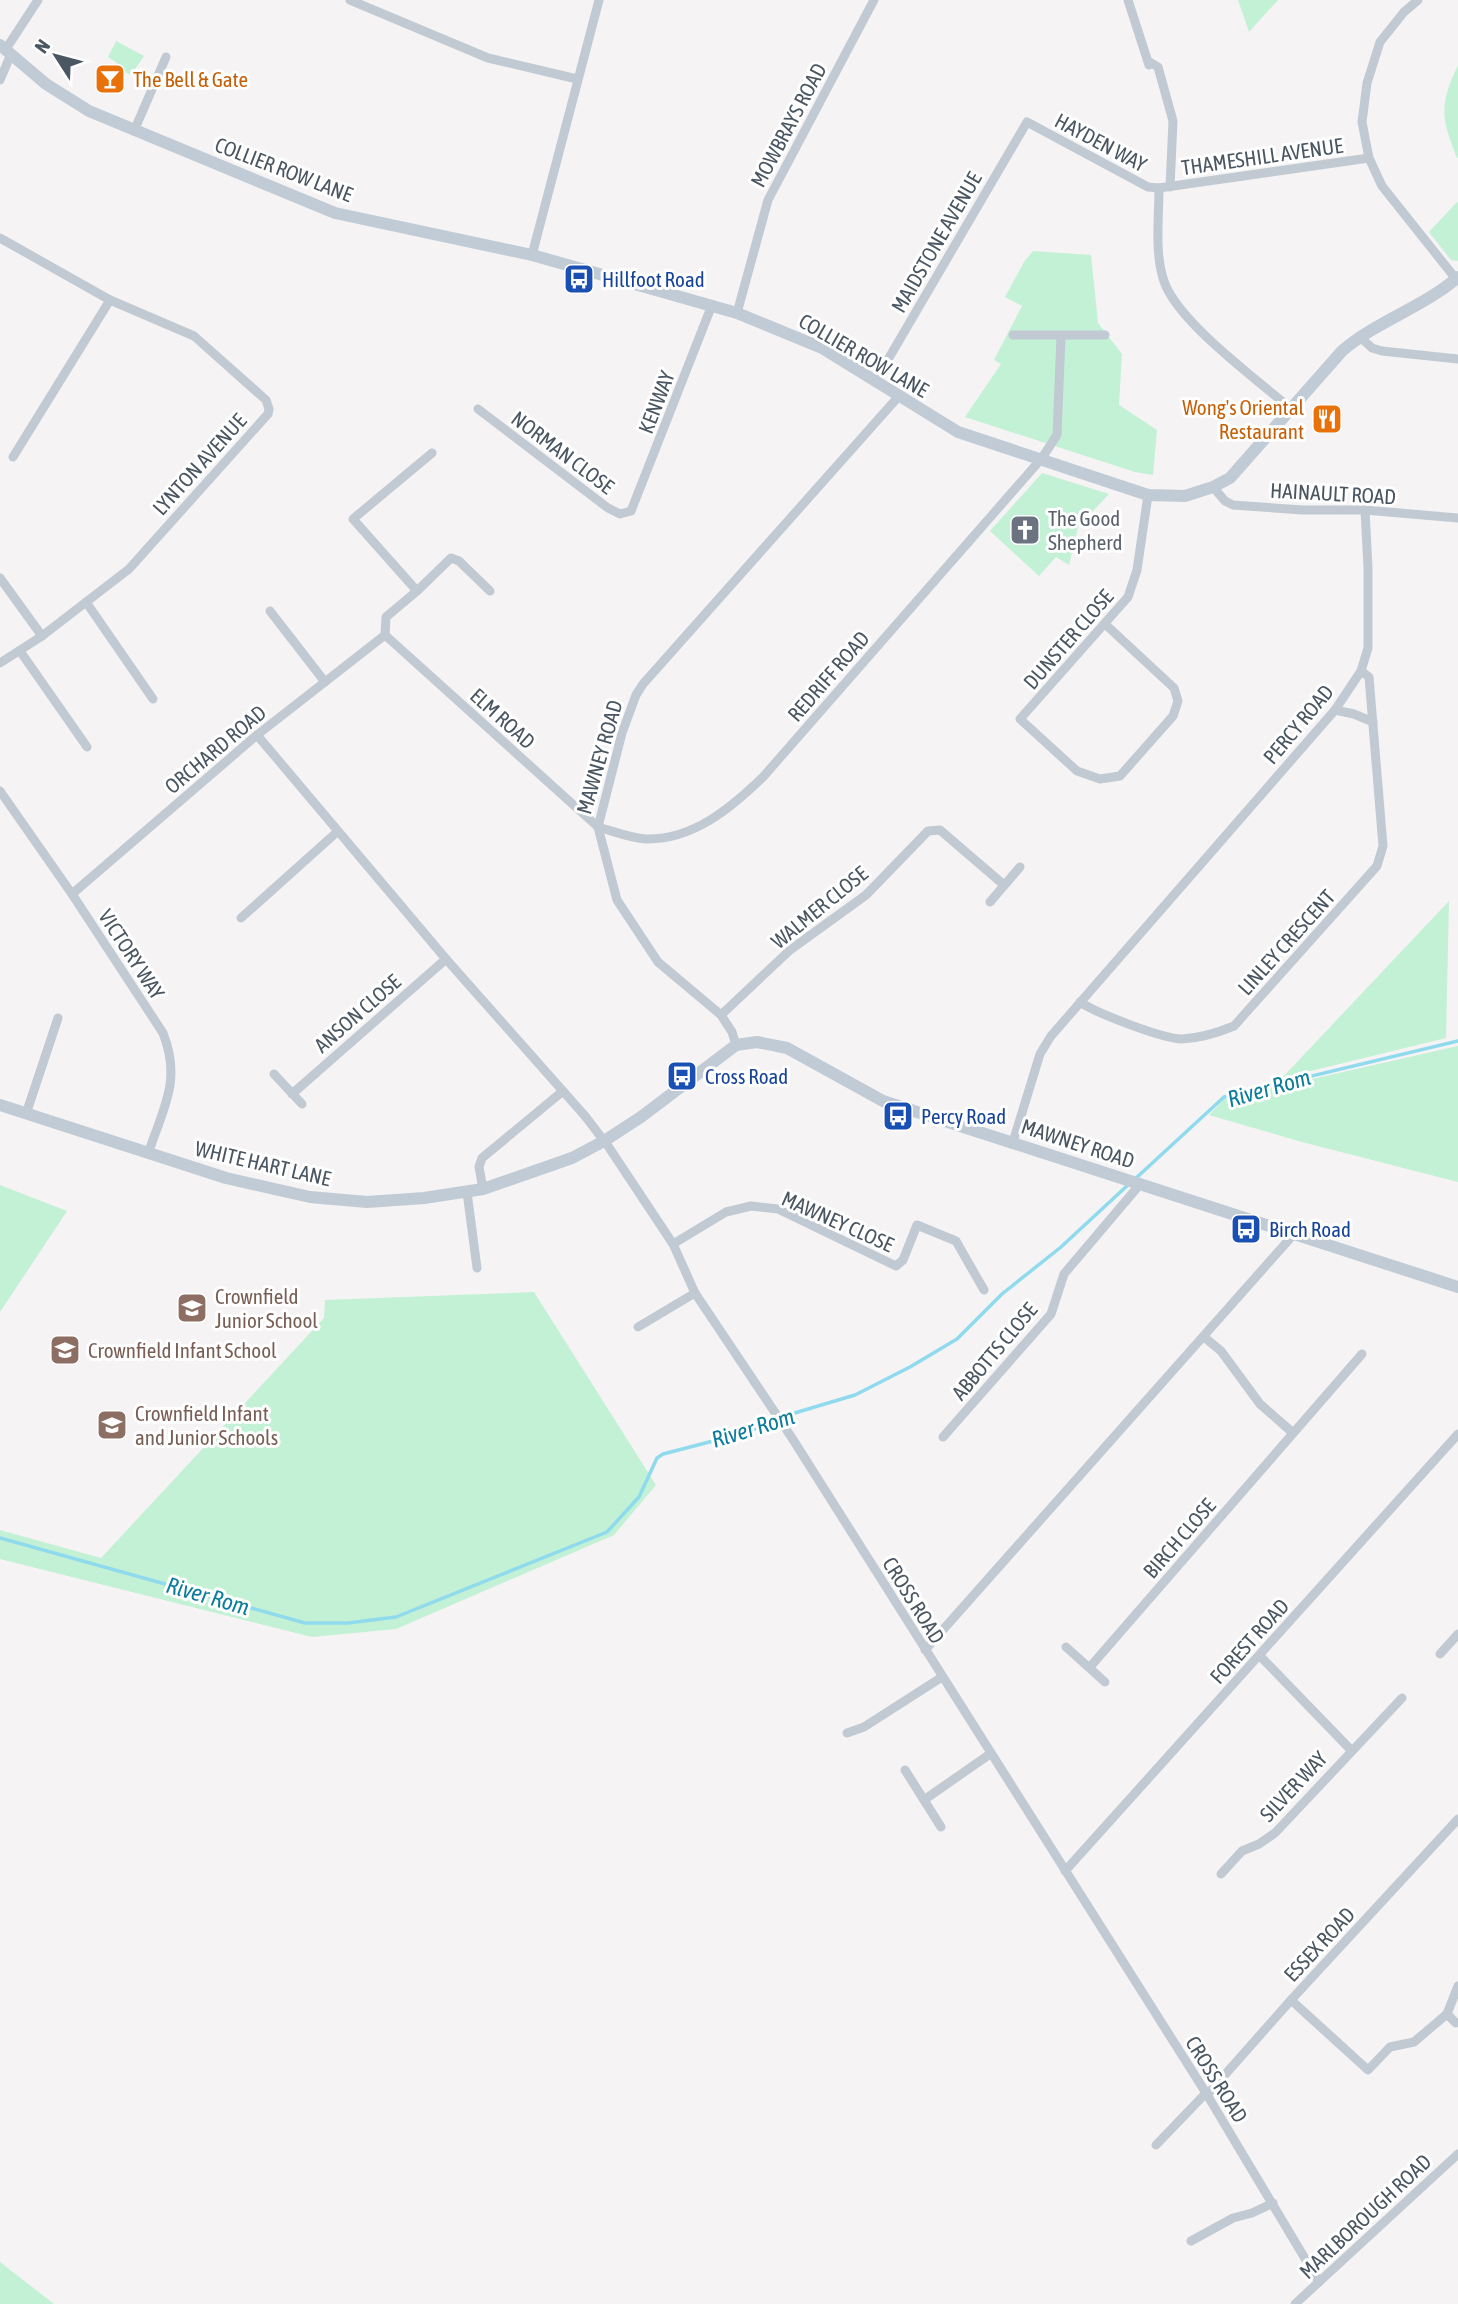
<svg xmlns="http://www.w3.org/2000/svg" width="1458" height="2304" viewBox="0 0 1458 2304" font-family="'Asap Condensed',sans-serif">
	<rect width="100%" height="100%" fill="#f5f3f3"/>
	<g fill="#c3f1d5">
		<path d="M1238 0H1278L1249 32Z"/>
		<path d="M116 41 144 56 131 75 123 71 124 68 108 57Z"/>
		<path d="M1458 65V158H1457C1441 117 1439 106 1458 65Z"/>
		<path d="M1457 202 1458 203V261L1451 260 1429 232Z"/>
		<path d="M1033 251 1091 255 1098 323 1122 354 1119 405 1157 430 1153 475 1135 472 965 417 1001 364 994 360 1022 306 1005 297 1024 262Z"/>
		<path d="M1042 473 1109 494 1078 527 1069 565 1056 557 1039 576 990 531Z"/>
		<path d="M1449 901 1446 1038 1282 1078Z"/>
		<path d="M1458 1046V1182L1302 1142 1209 1115 1224 1099Z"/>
		<path d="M0 1185 67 1211 0 1312Z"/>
		<path d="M534 1292 656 1485 614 1535 396 1629 312 1637 0 1559V1530L101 1558 324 1318 325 1300Z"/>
		<path d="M0 2262 54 2304H0Z"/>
	</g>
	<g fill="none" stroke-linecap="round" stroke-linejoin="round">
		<g stroke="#90daee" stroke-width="3.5">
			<path d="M1135 1179 1224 1097 1458 1041"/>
			<path d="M0 1538 305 1623H348L396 1617 607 1532 639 1497 657 1458 663 1454 748 1432 788 1415 855 1395 910 1367 957 1339 1002 1294 1061 1247 1129 1184"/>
		</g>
		<g stroke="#c1cad2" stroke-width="9">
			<path d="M350 0 488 58 577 79"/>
			<path d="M1128 0 1149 65"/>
			<path d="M1418 0 1404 12 1380 42 1367 83 1362 122 1369 158 1382 186 1456 279"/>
			<path d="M6 49 38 0"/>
			<path d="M1148 61 1158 67 1173 121 1170 187"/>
			<path d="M0 80 11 54"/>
			<path d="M134 131 166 57"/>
			<path d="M1159 188C1159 218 1154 256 1165 284 1182 325 1255 378 1290 408"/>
			<path d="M0 238 110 300 194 336 266 400 269 409 268 414 129 569 42 636 0 663"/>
			<path d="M532 255 599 0"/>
			<path d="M737 313 768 200 874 0"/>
			<path d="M1013 335H1105"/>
			<path d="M1359 336 1372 348 1382 351 1458 359"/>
			<path d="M876 380 1027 122 1148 187 1159 188 1369 158"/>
			<path d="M478 409 608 508 620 514 631 511 712 305"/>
			<path d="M13 457 110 300"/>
			<path d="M1213 487 1225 501 1233 505 1303 510H1365L1458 518"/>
			<path d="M0 578 42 636"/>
			<path d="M417 591 353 519 432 453"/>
			<path d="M86 602 153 699"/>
			<path d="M270 611 325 682"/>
			<path d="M1105 624 1174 688 1178 701 1173 716 1120 776 1100 779 1077 771 1020 719 1128 597 1137 570 1148 495"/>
			<path d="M385 635 598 827C613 831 630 838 646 839 693 840 731 808 763 777L1042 458 1057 435 1061 336"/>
			<path d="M385 635 386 617 417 591 451 558 459 561 490 591"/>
			<path d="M20 651 87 747"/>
			<path d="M1335 710 1354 714 1373 722"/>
			<path d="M257 735 446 959 585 1116 608 1146 673 1244 695 1293 792 1438 1206 2093 1319 2282"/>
			<path d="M0 791 72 894 163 1033C182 1081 163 1108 148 1154"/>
			<path d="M72 894 257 735 385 635"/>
			<path d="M990 902 1020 867"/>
			<path d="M241 918 337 832"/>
			<path d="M1080 1002C1096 1013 1163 1039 1182 1039 1200 1038 1217 1033 1234 1026L1377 866 1383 846 1369 677 1361 671"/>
			<path d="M721 1015 790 950 866 895 928 831 940 830 1004 885"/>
			<path d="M736 1045 732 1032 721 1015 658 962 617 900 611 877 598 827 622 733 636 695 643 684 899 396"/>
			<path d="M274 1074 302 1104"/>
			<path d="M292 1094 446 959"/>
			<path d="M26 1114 58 1018"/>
			<path d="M1013 1142 1040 1054 1051 1036 1335 710 1361 671 1368 648V568L1365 510"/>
			<path d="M483 1189 479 1167 482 1158 563 1091"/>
			<path d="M467 1192 477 1268"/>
			<path d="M673 1244 726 1212 751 1206 778 1209 896 1266 903 1260 917 1225 956 1241 984 1290"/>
			<path d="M638 1327 695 1293"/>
			<path d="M1204 1337 1221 1351 1260 1404 1293 1433"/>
			<path d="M943 1437 1051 1314 1064 1274 1136 1189 1139 1183"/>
			<path d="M1066 1647 1105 1682"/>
			<path d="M925 1650 1294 1234"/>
			<path d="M1440 1654 1458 1634"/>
			<path d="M1260 1656 1351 1750"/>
			<path d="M1090 1667 1362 1354"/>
			<path d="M847 1733 864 1727 942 1677"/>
			<path d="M905 1770 941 1827"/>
			<path d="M924 1800 990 1754"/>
			<path d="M1065 1871 1458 1434"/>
			<path d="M1221 1874 1242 1851 1259 1844 1275 1833 1402 1698"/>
			<path d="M1291 2000 1368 2070 1390 2047 1414 2042 1447 2014 1456 2023"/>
			<path d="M1447 2014 1458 1986"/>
			<path d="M1207 2095 1291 2000 1458 1819"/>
			<path d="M1156 2145 1206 2093"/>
			<path d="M1191 2241 1233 2218 1252 2213 1273 2203"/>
			<path d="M1295 2304 1458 2154"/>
		</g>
		<g stroke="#c1cbd6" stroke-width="12">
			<path d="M0 45 46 84 89 111 335 213 532 255 737 313 822 348 958 432 1148 495 1185 496 1213 487 1230 478 1342 351C1377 321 1424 307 1458 277"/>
			<path d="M0 1105 226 1178 310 1197 367 1202 424 1198 483 1189 572 1158 604 1141 641 1117 736 1045 757 1042 787 1048 883 1101 1458 1287"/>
		</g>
	</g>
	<defs>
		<g id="bar-square" transform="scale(1.575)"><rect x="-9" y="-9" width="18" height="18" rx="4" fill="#e8710a" stroke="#fff"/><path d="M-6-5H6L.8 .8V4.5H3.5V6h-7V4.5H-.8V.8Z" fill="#fff"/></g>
		<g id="bus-square" transform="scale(1.575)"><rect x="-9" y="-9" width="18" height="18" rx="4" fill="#1a4fb4" stroke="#fff"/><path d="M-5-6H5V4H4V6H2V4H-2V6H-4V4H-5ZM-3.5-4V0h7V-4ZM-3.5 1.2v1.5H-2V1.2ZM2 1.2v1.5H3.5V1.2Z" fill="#fff"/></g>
		<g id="restaurant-square" transform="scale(1.575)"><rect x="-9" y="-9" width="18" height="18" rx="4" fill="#e8710a" stroke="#fff"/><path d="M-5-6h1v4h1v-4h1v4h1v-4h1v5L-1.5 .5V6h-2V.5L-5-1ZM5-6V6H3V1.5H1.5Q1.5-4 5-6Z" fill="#fff"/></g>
		<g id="church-square" transform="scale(1.575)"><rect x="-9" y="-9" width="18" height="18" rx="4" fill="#6b7280" stroke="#fff"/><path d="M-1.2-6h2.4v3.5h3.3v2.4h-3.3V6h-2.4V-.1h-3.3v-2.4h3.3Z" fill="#fff"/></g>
		<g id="school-square" transform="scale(1.575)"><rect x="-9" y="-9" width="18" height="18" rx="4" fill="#8d6e63" stroke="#fff"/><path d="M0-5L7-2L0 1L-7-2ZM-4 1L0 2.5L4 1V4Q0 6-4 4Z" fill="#fff"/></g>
	</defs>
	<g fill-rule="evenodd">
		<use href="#bar-square" x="110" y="79"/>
		<use href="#bus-square" x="579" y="279"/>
		<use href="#restaurant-square" x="1327" y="419"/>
		<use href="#church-square" x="1025" y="530"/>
		<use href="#bus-square" x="682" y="1076"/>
		<use href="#bus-square" x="898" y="1116"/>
		<use href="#bus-square" x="1246" y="1229"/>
		<use href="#school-square" x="192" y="1308"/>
		<use href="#school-square" x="65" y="1350"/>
		<use href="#school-square" x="112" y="1425"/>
	</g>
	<g text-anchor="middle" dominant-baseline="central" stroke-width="6" stroke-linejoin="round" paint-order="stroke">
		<g font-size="21" fill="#c56008" stroke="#fff" text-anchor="start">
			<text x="133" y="79">The Bell &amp; Gate</text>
			<text x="1304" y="407" text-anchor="end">Wong's Oriental<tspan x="1304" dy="24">Restaurant</tspan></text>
		</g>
		<g font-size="21" fill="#4a5661" stroke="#fff">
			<text transform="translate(788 125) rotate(-62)">MOWBRAYS ROAD</text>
			<text transform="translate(1101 142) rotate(28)">HAYDEN WAY</text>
			<text transform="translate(1262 156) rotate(-8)">THAMESHILL AVENUE</text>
			<text transform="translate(284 169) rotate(21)">COLLIER ROW LANE</text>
			<text transform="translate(936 242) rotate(-60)">MAIDSTONE AVENUE</text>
			<text transform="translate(864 355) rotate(30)">COLLIER ROW LANE</text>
			<text transform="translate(656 402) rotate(-69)">KENWAY</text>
			<text transform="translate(563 452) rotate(37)">NORMAN CLOSE</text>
			<text transform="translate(199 464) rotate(-48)">LYNTON AVENUE</text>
			<text transform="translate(1333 493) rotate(3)">HAINAULT ROAD</text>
			<text transform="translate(1068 639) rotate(-49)">DUNSTER CLOSE</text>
			<text transform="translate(828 676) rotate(-49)">REDRIFF ROAD</text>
			<text transform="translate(503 718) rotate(42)">ELM ROAD</text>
			<text transform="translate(1298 724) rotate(-50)">PERCY ROAD</text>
			<text transform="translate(215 749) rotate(-40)">ORCHARD ROAD</text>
			<text transform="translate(599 757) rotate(-74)">MAWNEY ROAD</text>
			<text transform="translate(819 907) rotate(-39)">WALMER CLOSE</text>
			<text transform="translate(1286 942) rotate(-48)">LINLEY CRESCENT</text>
			<text transform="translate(132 954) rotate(57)">VICTORY WAY</text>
			<text transform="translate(357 1013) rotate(-41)">ANSON CLOSE</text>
			<text transform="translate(1078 1143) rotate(18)">MAWNEY ROAD</text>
			<text transform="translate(263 1163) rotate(13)">WHITE HART LANE</text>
			<text transform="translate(838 1221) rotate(24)">MAWNEY CLOSE</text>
			<text transform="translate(994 1351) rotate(-50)">ABBOTTS CLOSE</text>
			<text transform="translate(1179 1538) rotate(-49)">BIRCH CLOSE</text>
			<text transform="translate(914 1600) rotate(58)">CROSS ROAD</text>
			<text transform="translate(1249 1641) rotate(-48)">FOREST ROAD</text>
			<text transform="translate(1293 1786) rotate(-47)">SILVER WAY</text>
			<text transform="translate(1319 1944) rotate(-47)">ESSEX ROAD</text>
			<text transform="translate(1217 2079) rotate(58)">CROSS ROAD</text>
			<text transform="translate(1365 2216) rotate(-43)">MARLBOROUGH ROAD</text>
		</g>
		<g font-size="21" fill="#164399" stroke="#fff" text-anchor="start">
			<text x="602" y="279">Hillfoot Road</text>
			<text x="705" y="1076">Cross Road</text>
			<text x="921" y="1116">Percy Road</text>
			<text x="1269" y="1229">Birch Road</text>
		</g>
		<g font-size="21" fill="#5b616d" stroke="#fff" text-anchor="start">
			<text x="1048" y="518">The Good<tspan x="1048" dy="24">Shepherd</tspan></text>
		</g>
		<g font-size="21" fill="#785e54" stroke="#fff" text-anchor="start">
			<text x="215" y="1296">Crownfield<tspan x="215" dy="24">Junior School</tspan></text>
			<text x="88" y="1350">Crownfield Infant School</text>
			<text x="135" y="1413">Crownfield Infant<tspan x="135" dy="24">and Junior Schools</tspan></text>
		</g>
		<g font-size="23" font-style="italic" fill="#0c7c9b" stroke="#fff">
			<text transform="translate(1269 1088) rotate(-16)">River Rom</text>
			<text transform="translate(753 1428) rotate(-17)">River Rom</text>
			<text transform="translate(208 1596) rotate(16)">River Rom</text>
		</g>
	</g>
	<g transform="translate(56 56) rotate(306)" stroke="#ffffff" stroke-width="5" paint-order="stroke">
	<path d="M0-5L12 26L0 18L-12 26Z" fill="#4a5661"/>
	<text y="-10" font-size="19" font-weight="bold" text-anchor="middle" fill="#4a5661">N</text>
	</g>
</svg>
